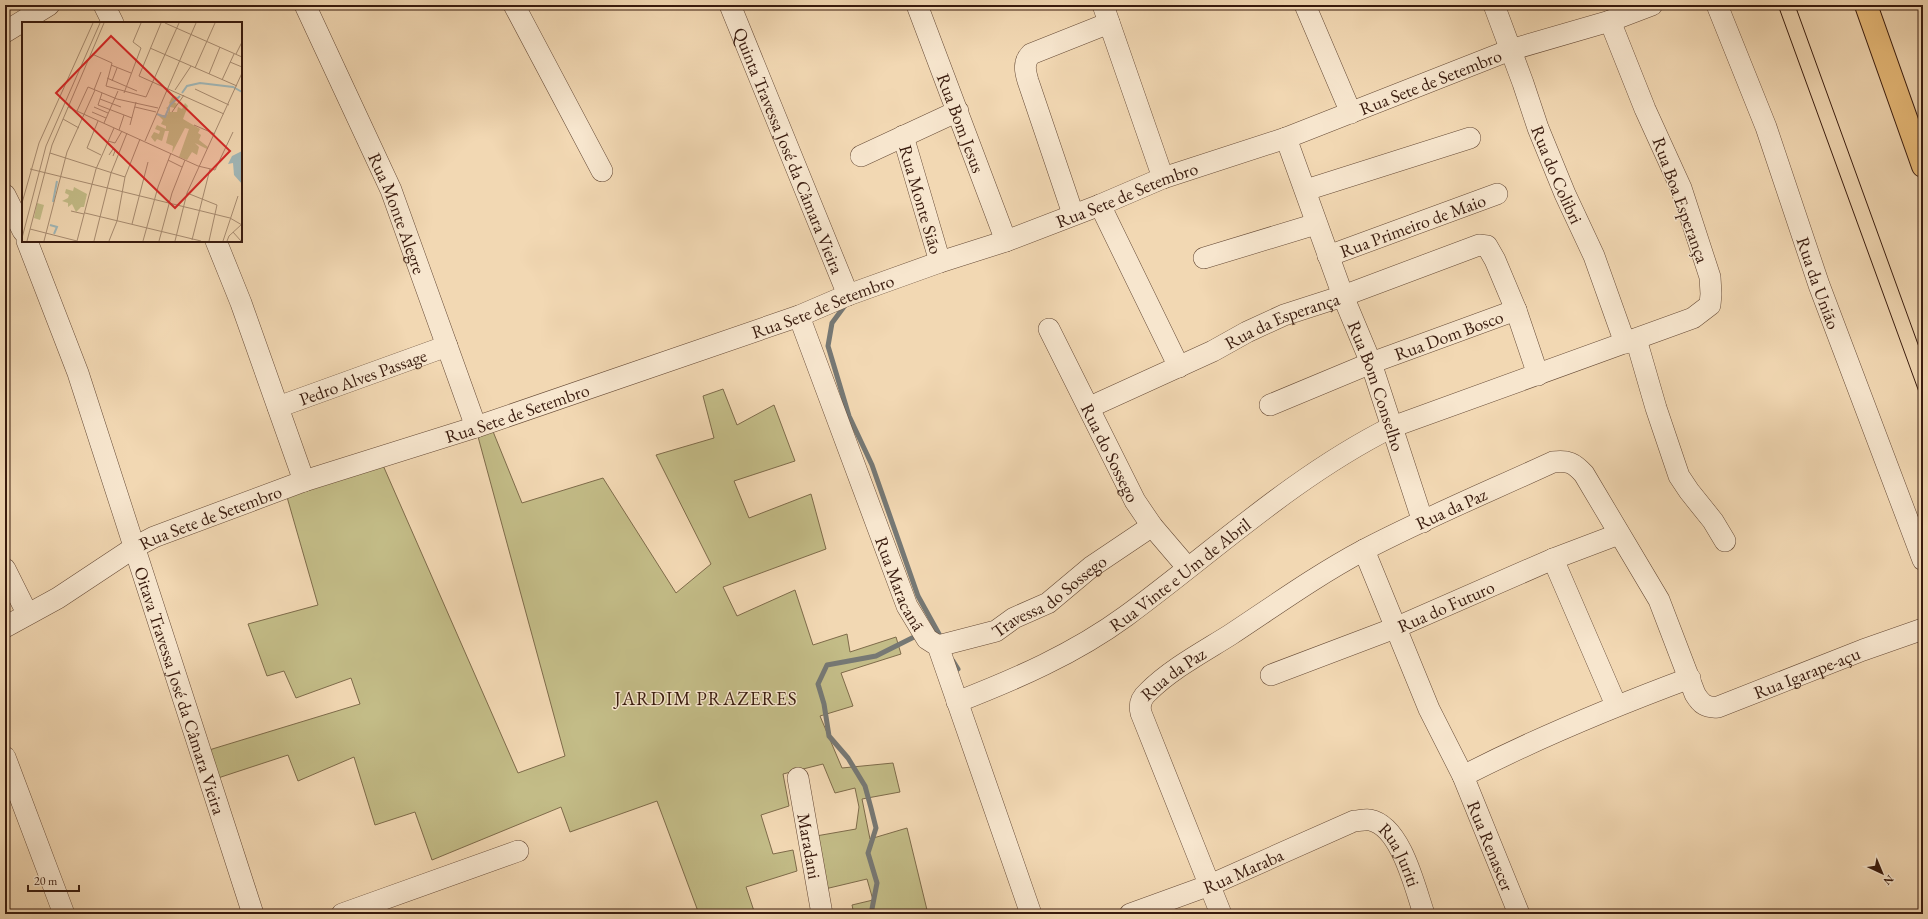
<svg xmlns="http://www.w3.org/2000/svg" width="1928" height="919" viewBox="0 0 1928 919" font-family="'EB Garamond',serif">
	<rect width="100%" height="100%" fill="#f2d8b3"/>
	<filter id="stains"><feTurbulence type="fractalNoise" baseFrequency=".005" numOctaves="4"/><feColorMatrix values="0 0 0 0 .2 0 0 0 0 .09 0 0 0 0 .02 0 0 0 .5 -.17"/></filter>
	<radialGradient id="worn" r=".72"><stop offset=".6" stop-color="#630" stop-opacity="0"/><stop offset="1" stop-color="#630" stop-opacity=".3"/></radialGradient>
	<path fill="#c3bc87" stroke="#7e6b4a" d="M723 389 737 425 774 405 795 461 734 481 749 518 811 494 826 549 723 587 737 616 795 590 813 645 847 634 850 652 896 637 901 654 841 673 853 706 820 716 842 768 893 763 900 792 862 799 870 839 907 828 928 914H854L852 905 873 900 867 879 825 889 816 836 856 829 859 807 855 788 835 793 823 764 783 774 789 806 761 815 773 854 793 850 797 871 746 887 755 914H699L657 801 570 832 561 807 432 860 415 812 375 825 354 757 298 781 288 755 218 778 209 750 360 704 351 678 296 698 284 671 267 676 248 624 318 605 287 497 382 463 518 773 565 756 477 433 492 429 522 503 603 478 676 593 711 564 656 455 714 438 703 396Z"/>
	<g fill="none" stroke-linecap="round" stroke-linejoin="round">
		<g stroke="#767874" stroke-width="5">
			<path d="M846 304 832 323 828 346 849 416 872 465 918 596 939 634"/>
			<path d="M953 661 958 669"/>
			<path d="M871 914 877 883 868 853 876 828 871 808 865 786 848 758 829 736 824 704 818 684 827 665 876 656 914 637 920 636"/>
		</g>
		<g stroke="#664a36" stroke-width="22">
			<g id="street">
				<path d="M104 5 113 23"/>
				<path id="s1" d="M305 5 391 190 476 427"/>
				<path d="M514 5 602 171"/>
				<path id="s2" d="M730 5 848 295"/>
				<path id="s3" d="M917 5 1006 241"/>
				<path d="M1103 5 1163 178"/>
				<path d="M1305 5 1351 113"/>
				<path id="s4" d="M1494 5 1523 83 1538 128 1565 194 1594 256 1625 343"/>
				<path id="s5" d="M1717 5 1766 127 1819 285 1923 560"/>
				<path d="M5 32 49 5"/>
				<path id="s6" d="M903 136 940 262"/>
				<path id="s7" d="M1286 138 1343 296 1371 363 1423 522"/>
				<path d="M861 156 958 111"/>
				<path d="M1306 190 1470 138"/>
				<path d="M5 195 23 231"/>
				<path d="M1100 205 1179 367"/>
				<path d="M1073 214 1028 81C1025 71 1023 62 1031 54L1109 23"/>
				<path id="s8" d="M27 241 78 373 253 914"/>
				<path d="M216 241 241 303 304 481"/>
				<path id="s9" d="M1328 256 1497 194"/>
				<path d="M1204 258 1316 224"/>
				<path id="s10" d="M799 316 907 606 927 639 938 646 1031 914"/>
				<path id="s11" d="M1049 329 1135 501 1152 526 1187 567"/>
				<path d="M1636 339 1656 408 1679 476 1689 491 1713 521 1725 541"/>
				<path id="s12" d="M1270 405 1371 363 1516 310"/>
				<path id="s13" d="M278 407 447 346"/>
				<path id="s14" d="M1090 407 1213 351 1247 332 1284 315 1343 296 1479 245 1487 246 1495 260 1516 310 1538 375"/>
				<path id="s15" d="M1364 550 1429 709 1463 776 1519 914"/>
				<path d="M1553 559 1616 705"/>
				<path d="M5 569 27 613"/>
				<path id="s16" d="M5 627 58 598 135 547 154 537 304 481 476 427 799 316 848 295 940 262 1006 241 1100 205 1163 178 1286 138 1510 50 1610 21 1652 5"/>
				<path id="s17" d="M938 646 996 631 1014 618 1048 603 1091 567 1152 526"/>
				<path id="s18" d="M1271 675 1395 628 1553 559 1619 534"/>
				<path id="s19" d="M957 702C1016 679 1074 654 1126 616 1213 552 1294 476 1392 427L1693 318 1710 305 1711 294 1710 277 1681 188 1645 109 1610 21"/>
				<path d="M5 757 64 914"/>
				<path d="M1463 776C1537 738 1612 707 1690 678"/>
				<path id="s20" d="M798 778 822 914"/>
				<path d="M342 914 518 851"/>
				<path id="s21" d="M1130 914 1210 885 1354 821C1359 821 1365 819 1370 820 1401 826 1415 888 1424 914"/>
				<path id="s22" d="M1221 914 1141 713C1139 705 1141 698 1148 692 1171 669 1203 652 1230 635 1274 606 1317 575 1364 550 1425 518 1490 491 1553 462 1568 460 1574 463 1584 474L1659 600 1695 694C1701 704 1706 708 1718 707L1863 650 1923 629"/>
			</g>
		</g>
		<g stroke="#381a0d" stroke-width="24">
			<path id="primary" d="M1866 5 1923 166"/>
		</g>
		<use href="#street" stroke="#f7e6ce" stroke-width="21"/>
		<use href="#primary" stroke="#e9bc7a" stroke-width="22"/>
		<g stroke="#381a0d" stroke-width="1">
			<path d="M1778 5 1923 403"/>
			<path d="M1795 5 1923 358"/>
		</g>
	</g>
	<g text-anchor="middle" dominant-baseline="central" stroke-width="3" stroke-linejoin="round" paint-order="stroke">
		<g font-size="18" fill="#381a0d" stroke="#f7e6ce">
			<text stroke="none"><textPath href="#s16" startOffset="1530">Rua Sete de Setembro</textPath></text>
			<text stroke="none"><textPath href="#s3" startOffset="126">Rua Bom Jesus</textPath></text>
			<text stroke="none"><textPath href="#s2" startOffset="157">Quinta Travessa José da Câmara Vieira</textPath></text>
			<text stroke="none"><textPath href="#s4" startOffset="181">Rua do Colibri</textPath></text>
			<text stroke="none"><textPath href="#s16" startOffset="1206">Rua Sete de Setembro</textPath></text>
			<text stroke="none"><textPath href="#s6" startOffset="66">Rua Monte Sião</textPath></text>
			<text transform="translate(1681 200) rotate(70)">Rua Boa Esperança</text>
			<text stroke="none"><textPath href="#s1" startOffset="228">Rua Monte Alegre</textPath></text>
			<text stroke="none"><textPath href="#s9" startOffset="90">Rua Primeiro de Maio</textPath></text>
			<text stroke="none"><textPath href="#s5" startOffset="296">Rua da União</textPath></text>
			<text stroke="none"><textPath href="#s16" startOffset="882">Rua Sete de Setembro</textPath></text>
			<text stroke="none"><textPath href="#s14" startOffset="211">Rua da Esperança</textPath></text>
			<text stroke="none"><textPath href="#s12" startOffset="192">Rua Dom Bosco</textPath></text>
			<text stroke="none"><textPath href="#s13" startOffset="90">Pedro Alves Passage</textPath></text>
			<text stroke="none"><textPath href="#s7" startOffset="264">Rua Bom Conselho</textPath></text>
			<text stroke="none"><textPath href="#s16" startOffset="558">Rua Sete de Setembro</textPath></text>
			<text stroke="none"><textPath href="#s11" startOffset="138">Rua do Sossego</textPath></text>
			<text stroke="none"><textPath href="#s22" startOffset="595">Rua da Paz</textPath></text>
			<text stroke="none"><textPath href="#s16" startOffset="234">Rua Sete de Setembro</textPath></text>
			<text stroke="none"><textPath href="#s19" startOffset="258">Rua Vinte e Um de Abril</textPath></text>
			<text stroke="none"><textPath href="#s10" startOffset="286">Rua Maracanã</textPath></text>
			<text stroke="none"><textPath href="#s17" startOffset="124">Travessa do Sossego</textPath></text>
			<text stroke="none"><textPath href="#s18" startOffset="188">Rua do Futuro</textPath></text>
			<text stroke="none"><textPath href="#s22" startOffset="1113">Rua Igarape-açu</textPath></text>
			<text stroke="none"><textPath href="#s22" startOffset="271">Rua da Paz</textPath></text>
			<text stroke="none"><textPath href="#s8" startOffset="475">Oitava Travessa José da Câmara Vieira</textPath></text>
			<text stroke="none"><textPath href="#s15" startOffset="322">Rua Renascer</textPath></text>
			<text stroke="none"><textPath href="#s20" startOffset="69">Maradani</textPath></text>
			<text stroke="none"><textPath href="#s21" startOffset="307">Rua Juriti</textPath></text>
			<text stroke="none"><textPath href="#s21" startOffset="121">Rua Maraba</textPath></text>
		</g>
		<g font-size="19" letter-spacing="1" fill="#381a0d" stroke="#f7e6ce">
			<text x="706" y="698">JARDIM PRAZERES</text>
		</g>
	</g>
	<g transform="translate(22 22)">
		<rect width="220" height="220" fill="#f2d8b3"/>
		<path d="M151 73 157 76 152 80 155 82 153 86 148 85V90H155L156 85 160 87 163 81 166 84 161 97 178 107 176 111 179 113 177 118 186 125 185 127 173 121 177 125 175 133 170 130 165 138 157 135 167 107 163 106 150 131 151 124 144 121 147 109H143L140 119 135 117 133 120 129 115 132 110 137 112 138 109 133 107 135 103 144 107V104L139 102 141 98 136 93H145L147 88 144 86 149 83 147 81ZM52 165 65 172 62 185H59L54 190 50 182 46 185V181L40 179 46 176 47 173 43 171 44 167 51 169ZM15 181 22 183 18 198 12 196Z" fill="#c3bc87"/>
		<path d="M220 129V162L212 153 211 141 206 142 210 134Z" fill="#a0b7b8"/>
		<path fill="none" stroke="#a0b7b8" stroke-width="2" d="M160 71 165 64 178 61 211 65 220 70M135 92 143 95 148 83 158 74M31 180 35 159M28 203 35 205 32 212"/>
		<path fill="none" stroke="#a88c71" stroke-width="1" d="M139 1 117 54 202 92M143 1 220 35M128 26 215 64M70 32 90 41 84 64 124 75 157 1M214 32 220 20M208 40 220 45M89 43 109 51M173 46 193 1M187 52 198 25M85 56 115 69M200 58 212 32M90 59 95 46M173 67 207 83M72 68 79 50M153 68 169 44M80 71 76 83 110 96M102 71 119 26 111 20 119 1M78 77 99 85M46 85 176 144 193 148 211 110M72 85 86 91M113 85 134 90M55 89 66 65 95 77 136 86M70 90 84 96M150 90 162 73M41 97 57 106M76 99 65 126 79 133M82 101 96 69M108 103 114 80M172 103 193 112M97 108 102 93M86 119 93 121 100 109M123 119 174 1M28 131 103 155M87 133 91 127 93 129 91 134M146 138 160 145M8 147 208 196 220 203M165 171 195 183 187 219M0 181 17 121 71 1M49 189 62 192M63 191 179 219M110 202 126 140M8 207 55 219 74 147 92 106M211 210 219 219M0 216 24 124 78 1M170 218 188 147M5 219 30 123 82 1M22 219 45 130 73 68M72 219 89 151 105 111M87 219 95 199 103 155 118 117M121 219 136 165 149 131M137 219 150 171 163 138M153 219 165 171 220 51M201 219 216 174M205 219 207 214 220 202"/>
		<path fill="#d62828" fill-opacity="0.15" stroke="#d62828" stroke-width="2" d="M89 14 208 129 153 186 34 71Z"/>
		<rect width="220" height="220" fill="none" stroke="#381a0d" stroke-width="2"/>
	</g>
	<rect width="1928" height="919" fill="none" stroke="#f2d8b3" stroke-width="20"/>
	<rect x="6" y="6" width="1916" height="907" fill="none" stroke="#381a0d" stroke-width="2"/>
	<rect x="10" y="10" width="1908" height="899" fill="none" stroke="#381a0d"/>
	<g transform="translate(1882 873) rotate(136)" stroke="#f7e6ce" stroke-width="3" paint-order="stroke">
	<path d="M0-3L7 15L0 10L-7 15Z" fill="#381a0d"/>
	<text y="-6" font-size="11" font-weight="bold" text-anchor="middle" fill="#381a0d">N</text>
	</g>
	<path d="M28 885v6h51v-6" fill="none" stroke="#381a0d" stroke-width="2"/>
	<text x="34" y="885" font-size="12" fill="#381a0d" stroke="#f7e6ce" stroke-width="3" paint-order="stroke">20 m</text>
	<rect width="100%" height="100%" filter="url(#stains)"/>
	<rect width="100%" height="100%" fill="url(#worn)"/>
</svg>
